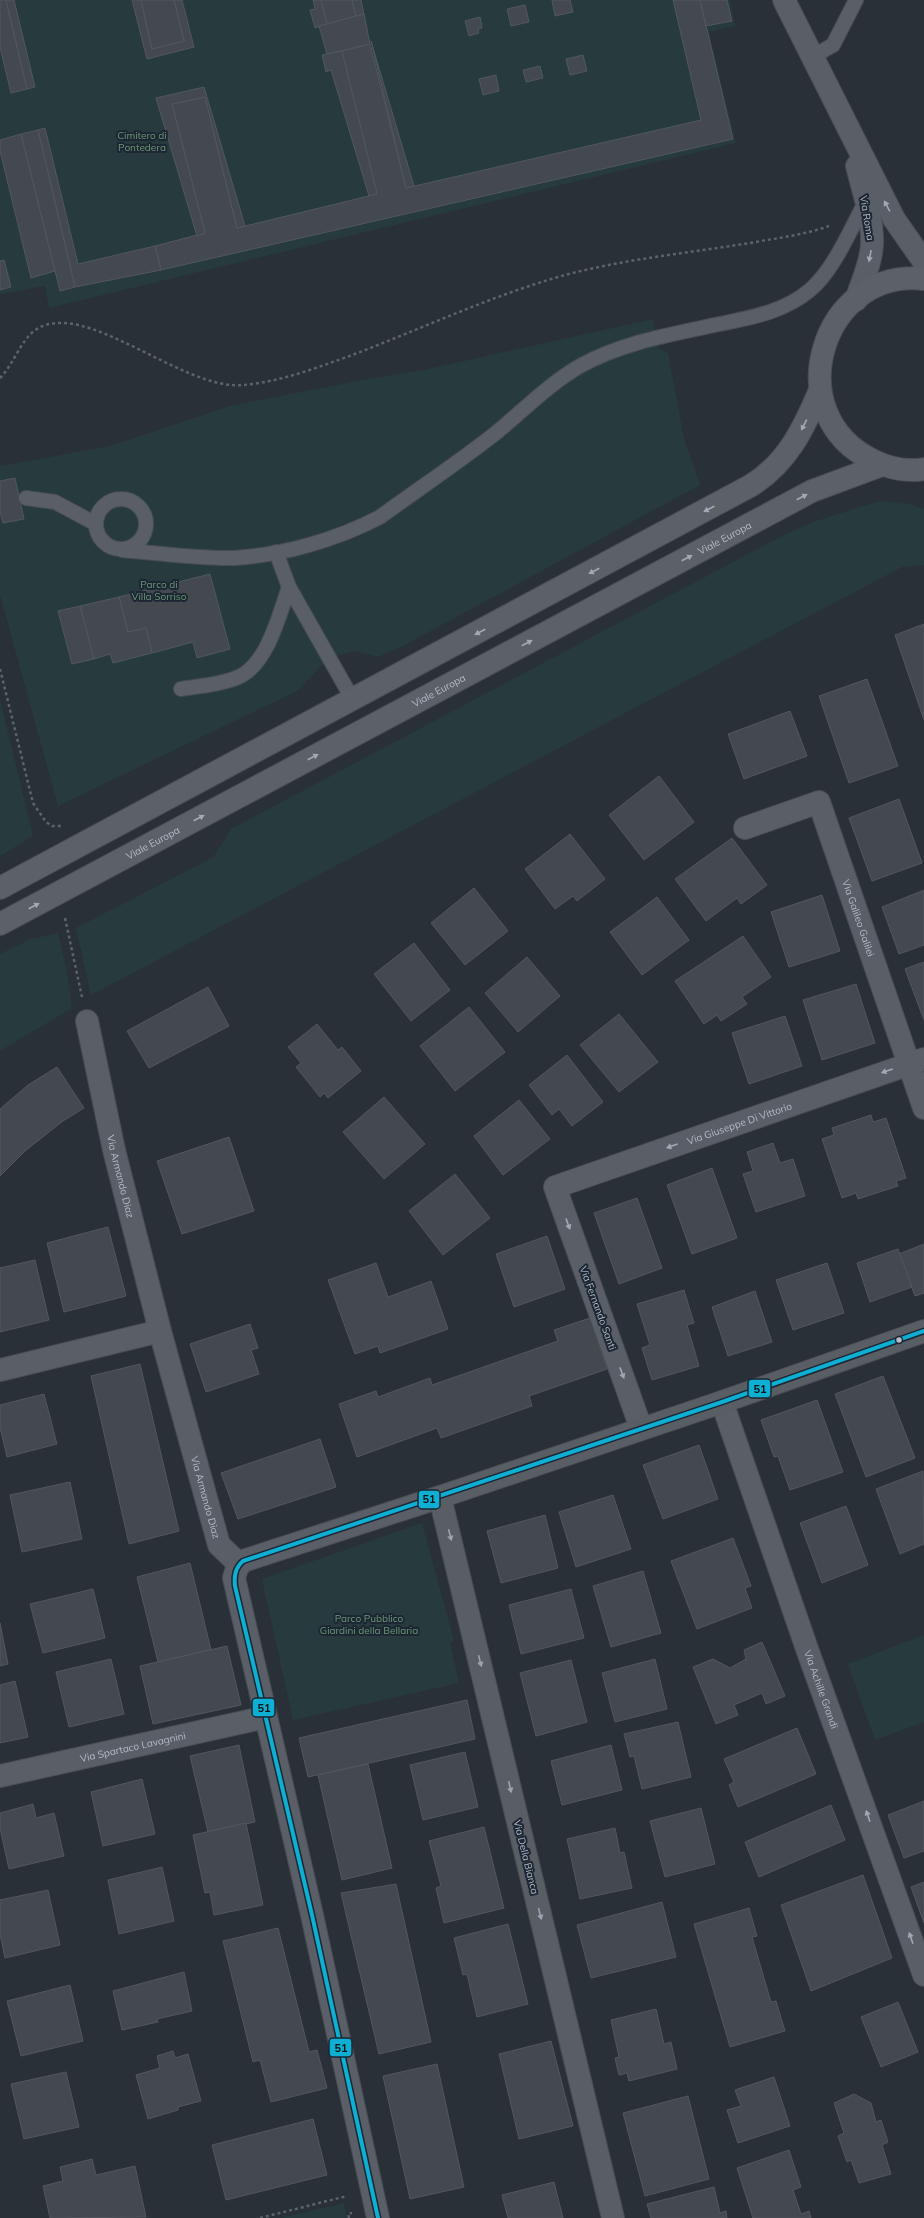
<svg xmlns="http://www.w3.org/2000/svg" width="924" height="2218" viewBox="0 0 924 2218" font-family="Mulish,sans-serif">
	<rect width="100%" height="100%" fill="#2a3038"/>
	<g fill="#273a3e">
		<path d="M0 0H730L735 26 709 32 736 143 49 308 45 286 0 294Z"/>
		<path d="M653 319 658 348 668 353 684 438 700 485 401 647 378 657 355 651 329 658 297 691 58 806 0 595V466L111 446 230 406 357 381 419 371Z"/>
		<path d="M879 501 910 504 924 509V565L902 567 91 995 76 928 210 859 214 856 231 829 782 536 813 522Z"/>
		<path d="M0 699 33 836 0 856Z"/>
		<path d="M58 933 67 973 72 1008 0 1051V954L31 939Z"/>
		<path d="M422 1523 454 1641 450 1642 459 1683 293 1720 262 1579Z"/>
		<path d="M924 1635V1722L875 1740 848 1664Z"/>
		<path d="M344 2203 347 2218H281Z"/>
	</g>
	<g fill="#444950" stroke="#52575f">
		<path d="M0 0H6L27 89 11 93 0 47Z"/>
		<path d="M6 0H14L35 87 27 89Z"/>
		<path d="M132 0H141L152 49 184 41 174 0H182L194 47 147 59Z"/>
		<path d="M141 0H174L184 41 152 49Z"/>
		<path d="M313 0H321L327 24 315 28 310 10 315 9Z"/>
		<path d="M321 0H352L356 16 327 24Z"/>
		<path d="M352 0H361L364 14 356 16Z"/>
		<path d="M552 0H570L573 12 555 16Z"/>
		<path d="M673 0H700L733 139 161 270 155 246 205 233 172 104 205 97 237 228 377 194 342 51 370 44 406 188 701 120Z"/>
		<path d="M700 0H727L732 21 706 26Z"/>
		<path d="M525 5 529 22 511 26 507 9Z"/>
		<path d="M364 14 370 44 327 54 319 26Z"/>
		<path d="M480 17 482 28 478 29 479 33 469 36 465 21Z"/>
		<path d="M371 41 414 186 406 188Z"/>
		<path d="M342 51 377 194 369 196 331 70 326 72 322 55Z"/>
		<path d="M583 55 587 71 570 75 566 59Z"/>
		<path d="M540 66 543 78 526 82 523 70Z"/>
		<path d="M496 75 499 91 483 95 479 79Z"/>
		<path d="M204 87 245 226 237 228 205 97 172 104 205 233 197 236 156 98Z"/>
		<path d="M45 128 78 264 155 246 161 270 75 287 38 130Z"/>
		<path d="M38 130 75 287 60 291 21 134Z"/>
		<path d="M21 134 55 271 31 278 0 151V140Z"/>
		<path d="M4 260 11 287 0 290V261Z"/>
		<path d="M15 478 24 519 3 523 0 512V481Z"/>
		<path d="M210 574 230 649 197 658 193 642 152 653 146 628 128 632 119 597Z"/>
		<path d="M119 597 128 632 146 628 152 653 113 663 110 654 94 659 80 606Z"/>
		<path d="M80 606 94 659 72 664 58 611Z"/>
		<path d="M924 624V720L895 635Z"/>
		<path d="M867 679 898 766 849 783 819 696Z"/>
		<path d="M790 711 807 756 744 779 728 734Z"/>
		<path d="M659 776 694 822 644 860 609 815Z"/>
		<path d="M899 799 922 863 872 881 849 818Z"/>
		<path d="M570 834 605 879 577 901 573 896 555 909 525 869Z"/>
		<path d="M732 838 767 885 741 904 737 898 706 921 675 879Z"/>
		<path d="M474 888 508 931 465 965 431 923Z"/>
		<path d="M924 890V945L899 954 882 907Z"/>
		<path d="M822 895 840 951 789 967 771 912Z"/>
		<path d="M657 897 689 940 642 975 610 932Z"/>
		<path d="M743 936 771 977 742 997 747 1004 721 1021 717 1015 704 1024 675 981Z"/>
		<path d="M414 943 450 990 411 1021 374 974Z"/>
		<path d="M527 957 560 996 518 1032 485 993Z"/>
		<path d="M924 962V1020L905 969Z"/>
		<path d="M856 984 875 1043 822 1060 803 1000Z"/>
		<path d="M208 987 229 1026 149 1068 127 1031Z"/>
		<path d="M469 1007 505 1052 455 1091 420 1046Z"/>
		<path d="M619 1014 658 1062 619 1092 580 1045Z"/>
		<path d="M785 1016 802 1066 749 1084 732 1033Z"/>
		<path d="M317 1024 338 1050 342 1047 361 1071 328 1098 324 1093 320 1097 296 1067 301 1063 288 1047Z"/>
		<path d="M567 1055 603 1102 572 1126 559 1109 552 1115 529 1085Z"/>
		<path d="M57 1067 84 1108 63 1121 25 1151 0 1176V1109L28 1085Z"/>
		<path d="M384 1097 425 1144 384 1179 343 1132Z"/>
		<path d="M519 1100 550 1139 503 1175 474 1136Z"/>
		<path d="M871 1115 873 1122 886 1118 906 1178 896 1181 898 1186 858 1199 856 1193 842 1198 822 1139 834 1135 832 1128Z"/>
		<path d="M229 1137 254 1211 182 1234 157 1161Z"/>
		<path d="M773 1143 780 1163 793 1159 805 1196 756 1212 743 1174 753 1171 747 1152Z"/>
		<path d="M712 1168 737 1238 692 1254 667 1185Z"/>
		<path d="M455 1174 490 1218 443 1255 409 1211Z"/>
		<path d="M637 1198 662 1268 619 1284 594 1213Z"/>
		<path d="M108 1227 126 1296 64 1312 47 1243Z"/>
		<path d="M547 1236 565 1289 514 1307 496 1254Z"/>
		<path d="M924 1244V1293L915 1296 899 1254Z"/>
		<path d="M898 1249 912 1287 870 1302 857 1263Z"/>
		<path d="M35 1260 49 1320 0 1332V1268Z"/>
		<path d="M376 1263 388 1297 431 1281 448 1329 380 1353 378 1346 355 1354 328 1280Z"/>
		<path d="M827 1263 844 1313 793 1330 776 1280Z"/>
		<path d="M684 1290 694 1323 687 1325 699 1366 652 1380 642 1348 650 1345 637 1304Z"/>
		<path d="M755 1291 772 1342 728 1356 712 1307Z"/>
		<path d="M590 1318 607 1369 529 1396 532 1406 441 1438 437 1428 357 1457 339 1404 376 1391 378 1397 430 1378 432 1385 558 1341 554 1330Z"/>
		<path d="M250 1324 258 1348 251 1350 259 1374 206 1392 190 1344Z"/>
		<path d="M140 1364 179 1531 129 1544 91 1376Z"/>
		<path d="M883 1376 915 1458 866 1477 835 1394Z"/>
		<path d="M44 1394 57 1444 7 1457 0 1427V1405Z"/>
		<path d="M817 1400 843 1472 790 1490 778 1456 774 1457 761 1420Z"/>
		<path d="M320 1439 336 1487 238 1519 221 1473Z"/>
		<path d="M699 1445 718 1499 663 1519 643 1465Z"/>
		<path d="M923 1471 924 1544 900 1554 876 1489Z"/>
		<path d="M70 1482 82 1539 22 1552 10 1495Z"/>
		<path d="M613 1495 631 1549 576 1567 559 1512Z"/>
		<path d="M846 1506 868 1565 822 1583 800 1523Z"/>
		<path d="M545 1515 558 1568 501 1583 487 1531Z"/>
		<path d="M733 1538 751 1586 745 1588 752 1608 697 1629 671 1561Z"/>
		<path d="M190 1563 211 1650 158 1662 137 1577Z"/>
		<path d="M643 1571 661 1633 611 1647 593 1586Z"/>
		<path d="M93 1589 105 1638 43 1653 30 1604Z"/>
		<path d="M571 1589 584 1638 521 1654 509 1605Z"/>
		<path d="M0 1623 8 1664 0 1666Z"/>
		<path d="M762 1642 785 1696 766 1704 762 1693 734 1705 738 1715 716 1724 693 1667 713 1659 730 1668 746 1659 744 1650Z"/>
		<path d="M227 1646 241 1705 153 1724 140 1666Z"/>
		<path d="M111 1659 124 1714 69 1727 56 1672Z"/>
		<path d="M655 1659 667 1709 615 1722 602 1673Z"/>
		<path d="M571 1660 587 1722 536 1736 520 1673Z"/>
		<path d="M15 1681 28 1737 0 1743V1685Z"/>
		<path d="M467 1700 475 1739 308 1777 299 1738Z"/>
		<path d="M678 1722 691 1777 642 1789 634 1756 630 1757 624 1734Z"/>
		<path d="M797 1728 816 1774 738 1807 729 1785 734 1782 724 1759Z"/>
		<path d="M239 1745 255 1822 208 1832 190 1756Z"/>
		<path d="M611 1745 622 1790 562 1805 551 1761Z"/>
		<path d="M465 1752 478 1807 423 1820 410 1765Z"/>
		<path d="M368 1764 392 1868 342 1880 318 1775Z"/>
		<path d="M142 1779 155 1834 103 1846 91 1792Z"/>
		<path d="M924 1801V1851L904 1858 888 1815Z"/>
		<path d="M33 1804 36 1818 54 1813 64 1856 9 1869 0 1828V1813Z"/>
		<path d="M831 1805 845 1840 759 1877 745 1842Z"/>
		<path d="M701 1808 715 1864 665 1877 650 1821Z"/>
		<path d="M246 1823 263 1905 214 1915 210 1892 205 1893 193 1835Z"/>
		<path d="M484 1827 504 1908 444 1923 436 1888 441 1886 429 1841Z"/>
		<path d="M615 1828 620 1853 624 1852 632 1888 580 1899 567 1839Z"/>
		<path d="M162 1867 174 1921 119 1934 108 1880Z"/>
		<path d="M863 1875 892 1958 811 1991 781 1905Z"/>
		<path d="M924 1882V1923L911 1887Z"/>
		<path d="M396 1884 431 2042 379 2054 341 1893Z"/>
		<path d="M48 1890 60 1945 5 1958 0 1934V1900Z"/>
		<path d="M662 1902 676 1957 591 1978 577 1925Z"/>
		<path d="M749 1908 757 1936 752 1937 771 2002 776 2001 785 2031 730 2047 694 1924Z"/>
		<path d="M508 1924 528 2004 477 2017 467 1974 463 1975 454 1938Z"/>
		<path d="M278 1928 309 2052 317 2050 327 2088 271 2102 260 2060 253 2062 223 1941Z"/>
		<path d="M184 1972 192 2011 157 2019 158 2022 122 2030 113 1991Z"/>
		<path d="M70 1985 83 2041 21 2056 7 2001Z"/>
		<path d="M898 2002 918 2052 881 2067 861 2017Z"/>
		<path d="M656 2009 664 2044 671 2042 677 2069 629 2081 627 2073 619 2075 615 2058 619 2057 611 2020Z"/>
		<path d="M551 2041 573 2126 519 2139 499 2054Z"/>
		<path d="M173 2051 175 2058 188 2054 201 2101 178 2107V2110L148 2119 136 2075 160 2068 157 2056Z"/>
		<path d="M437 2064 464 2187 410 2199 383 2076Z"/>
		<path d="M66 2072 79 2127 24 2139 11 2084Z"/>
		<path d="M774 2077 790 2126 738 2143 727 2110 741 2106 735 2090Z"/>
		<path d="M854 2094 871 2103 876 2122 881 2120 888 2142 882 2145 891 2174 859 2183 851 2160 847 2162 838 2136 844 2133 834 2103Z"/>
		<path d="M688 2096 709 2179 645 2196 623 2113Z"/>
		<path d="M313 2119 327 2175 226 2200 212 2145Z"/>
		<path d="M789 2150 801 2187 793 2190 801 2214 809 2211 811 2218H753L737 2168Z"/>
		<path d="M92 2159 96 2175 135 2166 146 2217 50 2218 43 2186 63 2181 60 2167Z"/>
		<path d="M554 2182 563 2218H508L502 2195Z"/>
		<path d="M714 2187 720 2213 726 2211 727 2218H651L647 2204Z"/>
	</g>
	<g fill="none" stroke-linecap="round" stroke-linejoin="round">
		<g stroke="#484c53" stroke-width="16">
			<g id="lane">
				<path d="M812 57 833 45 856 0"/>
				<path d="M26 498 55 502 96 524"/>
				<circle cx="121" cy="524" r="25"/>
				<path d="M122 550C155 553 201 559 234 558 283 555 336 540 380 517 417 490 456 464 492 436 521 413 547 385 580 366 621 343 668 335 715 325 748 318 783 313 810 290 834 270 851 228 866 201"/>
				<path d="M276 552 289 587 353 700"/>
				<path d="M181 689C198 686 219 685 236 678 267 667 279 615 289 587"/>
			</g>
		</g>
		<g stroke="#484c53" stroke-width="24">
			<g id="street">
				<path d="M784 0 894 219 924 262"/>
				<path d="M856 300C862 282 871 264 872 244 873 218 863 191 857 166"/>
				<path id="s1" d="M745 828 819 802 924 1108"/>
				<path id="s2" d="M87 1021 114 1150 160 1331 219 1545 239 1564"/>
				<path d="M0 1370 160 1331"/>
				<path id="s3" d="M722 1402 806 1646 924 1975"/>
				<path id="s4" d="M641 1428 555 1187 924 1059"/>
				<path id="s5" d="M0 1776 266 1717"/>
				<path d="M378 2218 312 1915 234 1578 237 1568 243 1561 440 1497"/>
			</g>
		</g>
		<g stroke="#484c53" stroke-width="24">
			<path id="secondary" d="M613 2218 440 1497 722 1402 924 1331"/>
		</g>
		<g stroke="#484c55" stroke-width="24">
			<g id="primary">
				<path d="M924 279C822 267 776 415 874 461 889 468 907 472 924 469"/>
				<path d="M0 888 750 486C787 464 804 428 820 390"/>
				<path id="s6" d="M0 924 812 491 882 465"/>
			</g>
		</g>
		<g stroke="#5d636a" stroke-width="2.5" stroke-dasharray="3 3" stroke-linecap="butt">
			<path d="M0 378C13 365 20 342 34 331 82 295 182 391 243 385 279 382 313 369 347 357 419 330 490 296 565 275 625 259 688 253 750 243 777 238 804 235 829 226"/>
			<path d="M0 669 33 803 46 822 52 826H61"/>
			<path d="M65 918 82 997"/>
			<path d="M260 2218 347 2196"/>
			<path d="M349 2218 348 2214 352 2213"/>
		</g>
		<use href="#lane" stroke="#5a5e66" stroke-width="14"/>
		<use href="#street" stroke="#5a5e66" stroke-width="22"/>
		<use href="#secondary" stroke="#595d64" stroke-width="22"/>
		<use href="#primary" stroke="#5c6168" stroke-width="22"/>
		<g stroke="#1d2633" stroke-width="7">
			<path id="bus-1" d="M378 2218 312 1915 235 1586C234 1576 235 1568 243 1561L722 1402 924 1331"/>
		</g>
		<use href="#bus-1" stroke="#0dafd3" stroke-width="4"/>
	</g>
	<defs><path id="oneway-solid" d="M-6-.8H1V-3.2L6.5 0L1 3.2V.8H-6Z"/></defs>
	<g fill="#a2a9b5">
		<use href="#oneway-solid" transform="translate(887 206) rotate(-118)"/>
		<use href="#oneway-solid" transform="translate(870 256) rotate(101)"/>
		<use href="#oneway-solid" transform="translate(887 1071) rotate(161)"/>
		<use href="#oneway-solid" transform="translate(672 1146) rotate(160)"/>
		<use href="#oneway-solid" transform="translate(568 1224) rotate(70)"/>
		<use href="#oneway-solid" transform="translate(622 1373) rotate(70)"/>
		<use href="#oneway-solid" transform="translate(868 1816) rotate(-109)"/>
		<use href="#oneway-solid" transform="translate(911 1938) rotate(-109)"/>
	</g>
	<g fill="#a2aab6">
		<use href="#oneway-solid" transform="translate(804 425) rotate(117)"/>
		<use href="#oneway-solid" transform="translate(802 497) rotate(-28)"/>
		<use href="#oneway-solid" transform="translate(709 509) rotate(152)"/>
		<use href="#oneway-solid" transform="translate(687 558) rotate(-28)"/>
		<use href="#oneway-solid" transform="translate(594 571) rotate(152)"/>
		<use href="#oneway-solid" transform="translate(480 632) rotate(152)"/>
		<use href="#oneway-solid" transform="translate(527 643) rotate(-28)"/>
		<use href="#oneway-solid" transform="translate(313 757) rotate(-28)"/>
		<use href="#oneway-solid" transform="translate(199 818) rotate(-28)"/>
		<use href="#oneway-solid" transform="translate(34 906) rotate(-28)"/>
	</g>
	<g fill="#9da4b0">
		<use href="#oneway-solid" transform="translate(450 1535) rotate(76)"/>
		<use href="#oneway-solid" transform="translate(480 1661) rotate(76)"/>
		<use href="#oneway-solid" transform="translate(510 1787) rotate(77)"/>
		<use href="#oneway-solid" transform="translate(540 1914) rotate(76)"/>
	</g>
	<circle fill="#b4bcc9" stroke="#1d2633" stroke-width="1.5" cx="899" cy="1340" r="3.5"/>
	<g text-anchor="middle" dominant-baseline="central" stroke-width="4" stroke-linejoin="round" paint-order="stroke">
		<g font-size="10" fill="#6b9a76" stroke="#1d2633">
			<text x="142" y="135">Cimitero di<tspan x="142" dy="12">Pontedera</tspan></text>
			<text x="159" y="584">Parco di<tspan x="159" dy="12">Villa Sorriso</tspan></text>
			<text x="369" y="1618">Parco Pubblico<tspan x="369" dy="12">Giardini della Bellaria</tspan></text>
		</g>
		<g font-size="10" fill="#b4bcc9" stroke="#1d2633">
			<text transform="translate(867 218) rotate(81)">Via Roma</text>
			<text stroke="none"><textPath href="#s6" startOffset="821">Viale Europa</textPath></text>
			<text stroke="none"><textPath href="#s6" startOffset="497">Viale Europa</textPath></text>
			<text stroke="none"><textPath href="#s6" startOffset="173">Viale Europa</textPath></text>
			<text stroke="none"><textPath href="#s1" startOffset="201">Via Galileo Galilei</textPath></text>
			<text stroke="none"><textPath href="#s4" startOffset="451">Via Giuseppe Di Vittorio</textPath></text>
			<text stroke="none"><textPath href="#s2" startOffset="159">Via Armando Diaz</textPath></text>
			<text transform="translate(598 1308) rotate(70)">Via Fernando Santi</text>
			<text stroke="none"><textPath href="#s2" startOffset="491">Via Armando Diaz</textPath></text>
			<text stroke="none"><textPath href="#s3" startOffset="304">Via Achille Grandi</textPath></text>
			<text stroke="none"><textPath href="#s5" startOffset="136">Via Spartaco Lavagnini</textPath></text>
			<text transform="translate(526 1857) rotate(76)">Via Della Bianca</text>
		</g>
	</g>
	<g stroke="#1d2633" stroke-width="1.5">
		<rect x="748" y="1379" width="23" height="19" rx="4" fill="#0dafd3"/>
		<rect x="418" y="1490" width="22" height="19" rx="4" fill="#0dafd3"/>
		<rect x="252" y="1698" width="23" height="19" rx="4" fill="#0dafd3"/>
		<rect x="329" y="2038" width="23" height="19" rx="4" fill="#0dafd3"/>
	</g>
	<g font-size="11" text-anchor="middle" font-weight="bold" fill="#111">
		<text x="760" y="1393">51</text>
		<text x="429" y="1503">51</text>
		<text x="264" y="1712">51</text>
		<text x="341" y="2052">51</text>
	</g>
</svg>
